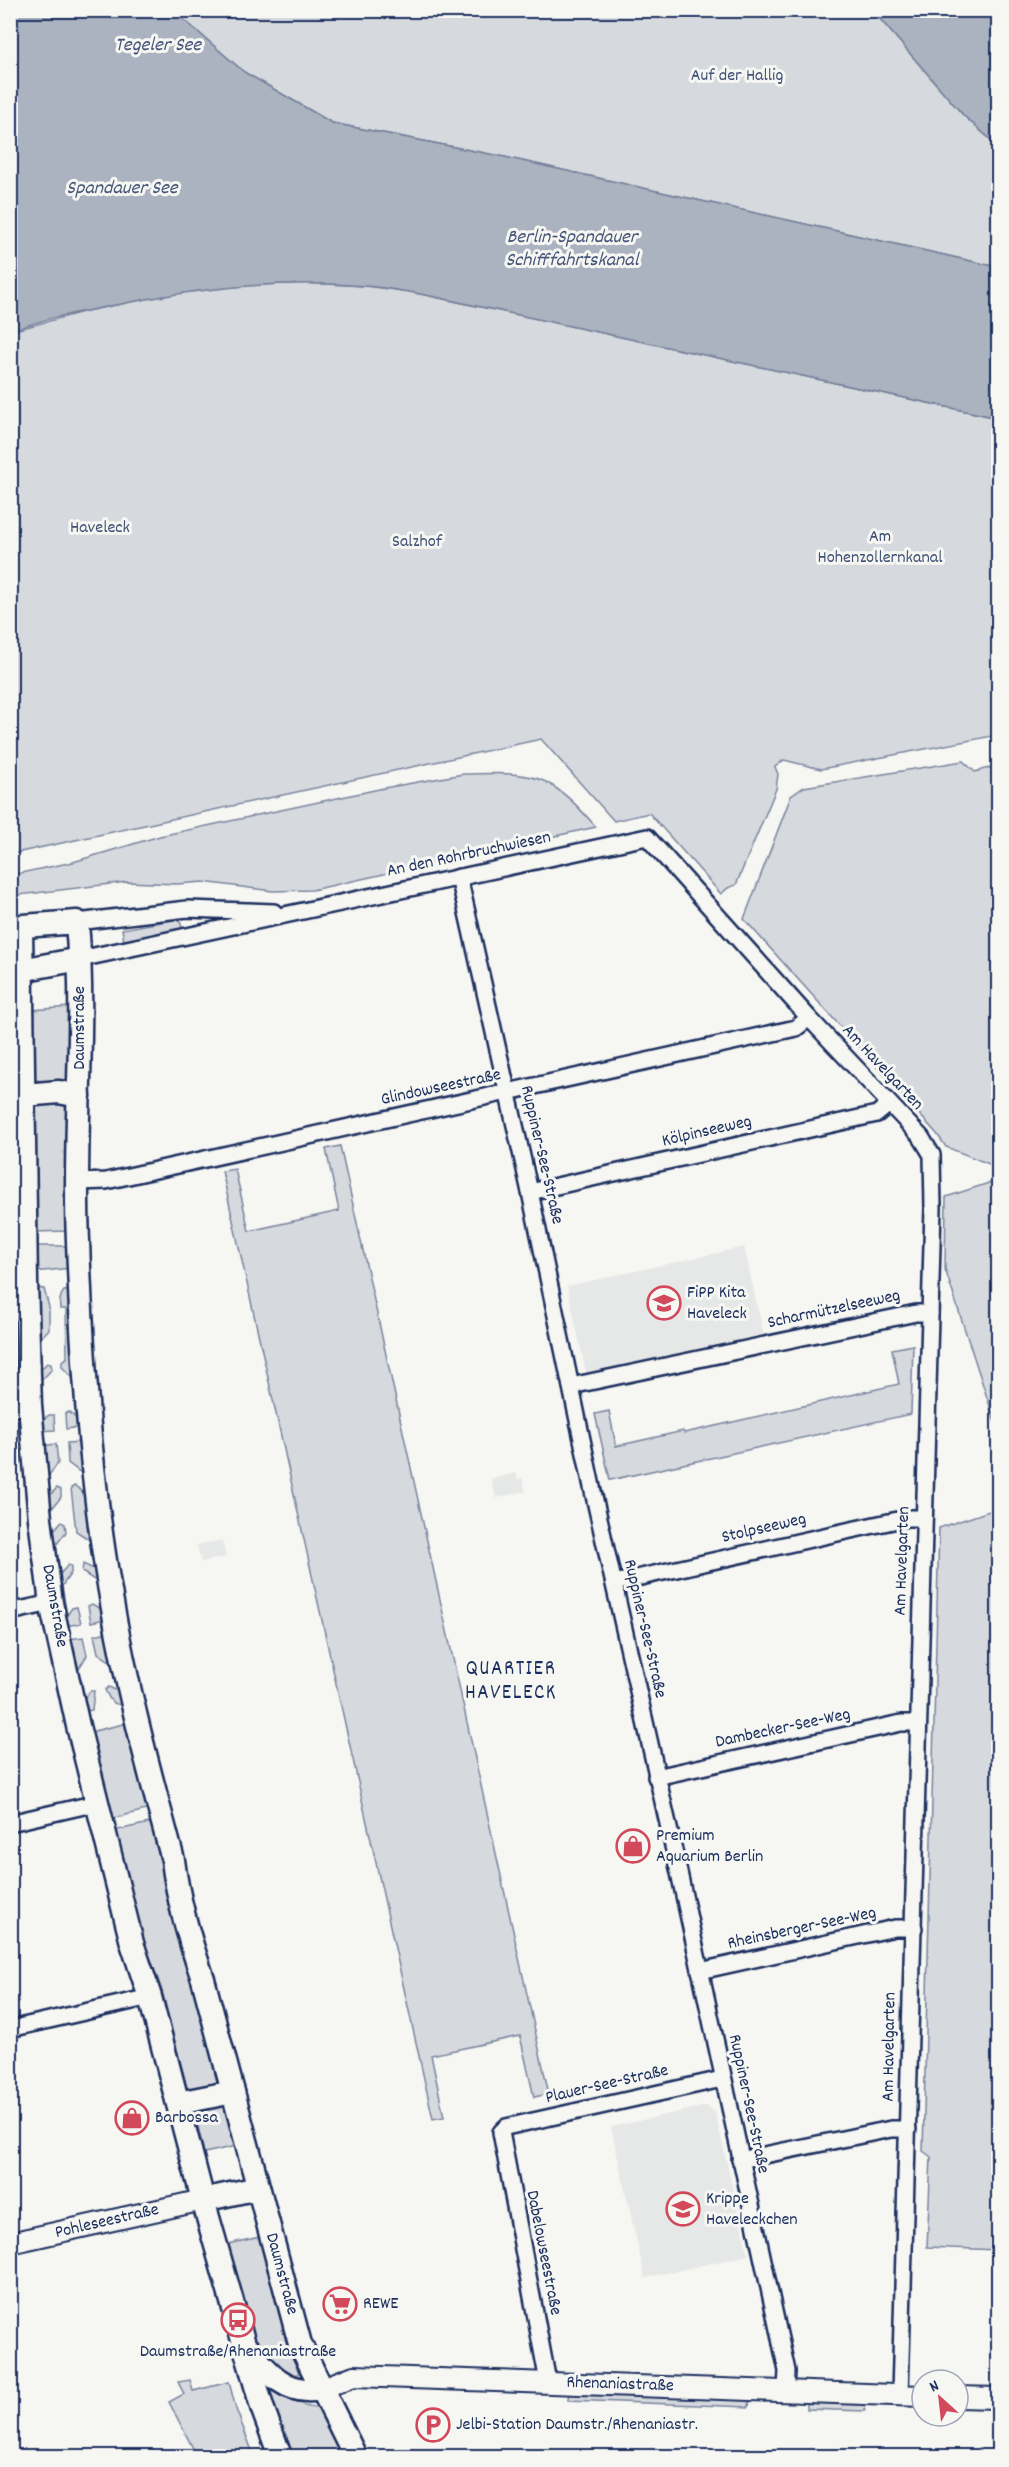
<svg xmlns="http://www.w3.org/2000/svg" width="1009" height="2467" viewBox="0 0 1009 2467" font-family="Dekko,sans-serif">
	<rect width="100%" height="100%" fill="#f6f6f2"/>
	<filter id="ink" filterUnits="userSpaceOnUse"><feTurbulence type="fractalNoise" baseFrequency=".0167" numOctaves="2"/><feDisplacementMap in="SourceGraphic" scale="12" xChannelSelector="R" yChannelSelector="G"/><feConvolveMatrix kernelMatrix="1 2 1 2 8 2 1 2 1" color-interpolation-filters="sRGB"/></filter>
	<g filter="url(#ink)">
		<g fill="#e6e7e7">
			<path d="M744 1247 764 1336 587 1376 567 1286Z"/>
			<path d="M516 1473 518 1479 522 1478 526 1491 496 1498 491 1479Z"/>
			<path d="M222 1540 226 1557 201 1562 197 1545Z"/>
			<path d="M706 2106 715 2112 748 2255 645 2278 611 2127Z"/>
		</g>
		<g fill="#d6d9dd" stroke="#78849e" stroke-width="1.5">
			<path d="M174 11H873L964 116 998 146V267L500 156 332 123 244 72Z"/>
			<path d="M308 283 365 286 411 292 998 418V735L821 769 784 760 775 767 778 774 776 789 736 885 728 888 721 894 649 813 614 821 541 739 11 854V331L91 310 181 292 251 285Z"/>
			<path d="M963 761 975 772 998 765V1161L989 1164 946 1147 937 1134 744 919 791 796 804 787Z"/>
			<path d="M463 774C489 774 529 770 551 785 568 795 583 812 596 827L312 890 273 891 203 882 177 884 127 882 11 896V875L73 862 160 836 384 788Z"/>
			<path d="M179 919 182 927 180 929 124 941 122 929Z"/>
			<path d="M70 1007 68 1083 33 1080 32 1010Z"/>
			<path d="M47 1103H59L68 1108 67 1231 34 1232 33 1106Z"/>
			<path d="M340 1146 549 2094 534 2097 520 2036 431 2055 444 2117 433 2119 222 1171 235 1169 249 1231 339 1211 326 1149Z"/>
			<path d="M998 1180V1431L945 1269 946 1197Z"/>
			<path d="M34 1246H68L70 1268 35 1272Z"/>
			<path d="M37 1288 44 1289 49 1307V1329L38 1341 40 1370 47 1363 51 1364 52 1369 40 1382 42 1421 49 1415H54L55 1430 40 1431Z"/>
			<path d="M70 1290 80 1427 66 1429 65 1414 69 1412 76 1418 74 1379 62 1367V1361L67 1358 66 1309H60C59 1303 60 1295 64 1291Z"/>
			<path d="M913 1345 911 1414 610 1480 595 1414 609 1411 616 1446 683 1431 684 1433 698 1430 899 1384 892 1349Z"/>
			<path d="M82 1442 105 1619 91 1622 88 1606 92 1604 101 1609 96 1581 82 1572 83 1564 94 1569 90 1540 76 1531 71 1488 75 1486 83 1492 81 1473 68 1463 67 1443Z"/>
			<path d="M56 1444 58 1463 48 1477 49 1496 57 1488 61 1490V1497L51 1510 54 1530 61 1522 65 1524 66 1532 56 1545 60 1574 68 1565 71 1566V1573L62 1586 67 1615 72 1608 77 1607 81 1623 66 1626 41 1446Z"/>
			<path d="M998 1508V2250L927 2247 931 2157 923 2151 939 1528Z"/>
			<path d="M108 1632 123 1700 121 1704C111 1706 109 1697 105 1690L109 1687 117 1691 111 1662 98 1653 94 1635Z"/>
			<path d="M83 1637 87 1655 78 1670 84 1698 90 1691H94L92 1710 85 1711 69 1639Z"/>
			<path d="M128 1723 150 1809 110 1819 90 1739 94 1731Z"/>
			<path d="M154 1822 220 2081C211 2088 198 2092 187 2088L162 1991 138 1924 113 1831Z"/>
			<path d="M224 2105 227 2107 237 2146 204 2153 195 2113Z"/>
			<path d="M260 2237 289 2349 299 2373 295 2379 259 2354 251 2332 228 2244Z"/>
			<path d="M190 2380 193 2391 229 2382 236 2409 254 2456H197L169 2402 184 2394 178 2382Z"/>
			<path d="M268 2382 305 2406 319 2409 344 2456H290L266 2383Z"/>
			<path d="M569 2390 750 2397 749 2407 568 2400Z"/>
			<path d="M807 2399 865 2402V2411L807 2409Z"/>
		</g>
		<g fill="#abb2c0" stroke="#717e99" stroke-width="1.5">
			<path d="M11 10 174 11 244 72 332 123 500 156 998 267V418L472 305C437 297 401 289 365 286 281 279 198 288 116 305 81 312 44 318 11 331Z"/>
			<path d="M873 11H998V146L964 116Z"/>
		</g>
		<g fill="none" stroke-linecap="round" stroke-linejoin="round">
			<g stroke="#1b2f5e" stroke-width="20">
				<g id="minor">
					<path d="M459 877 530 1192 592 1487 680 1877 787 2371 786 2390"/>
					<path d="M77 922 187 909 274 912"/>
					<path d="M80 959 647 837 809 1018 921 1137 932 1155 933 1208 900 2395"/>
					<path d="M78 1182 106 1181 796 1028 809 1018"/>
					<path d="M530 1192 877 1114 889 1104"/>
					<path d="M571 1386 916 1313H930"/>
					<path d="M10 1409 30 1405"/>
					<path d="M614 1583 851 1530 907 1518H924"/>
					<path d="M10 1612 51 1603"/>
					<path d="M656 1777 901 1723H918"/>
					<path d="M10 1823 97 1803"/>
					<path d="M700 1971 895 1928H914"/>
					<path d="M10 2029 150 1997"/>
					<path d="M740 2160 891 2129H908"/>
					<path d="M548 2382 501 2132 506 2127 722 2079"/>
				</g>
			</g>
			<g stroke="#1b2f5e" stroke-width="24">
				<g id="tertiary">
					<path d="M10 2243 203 2200"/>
					<path d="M320 2389 354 2376 922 2396"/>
					<path d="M958 2397 998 2398"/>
				</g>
			</g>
			<g stroke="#1b2f5e" stroke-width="27">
				<g id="secondary">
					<path d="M10 927 77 922C86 1028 73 1135 78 1241 82 1358 90 1476 110 1591 125 1682 149 1771 173 1860 178 1901 189 1939 203 1979L300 2344 355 2456"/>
					<path d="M21 927 26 1282 30 1405 40 1519 51 1603 78 1726 132 1943 150 1997 203 2200 262 2407 280 2456"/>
					<path d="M10 972 80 959"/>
					<path d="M24 1095 59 1092 79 1096"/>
					<path d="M178 2103 233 2092"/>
					<path d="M203 2200 258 2188"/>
					<path d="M249 2350C268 2373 288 2396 320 2389"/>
				</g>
			</g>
			<use href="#minor" stroke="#f6f6f2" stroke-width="15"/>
			<use href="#tertiary" stroke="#f6f6f2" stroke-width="20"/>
			<use href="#secondary" stroke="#f6f6f2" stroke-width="22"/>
		</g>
	</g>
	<defs>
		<g id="school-ring" transform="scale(1.725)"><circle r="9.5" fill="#f6f6f2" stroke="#d1495b" stroke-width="1.5"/><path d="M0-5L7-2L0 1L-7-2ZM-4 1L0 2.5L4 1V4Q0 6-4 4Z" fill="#d1495b"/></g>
		<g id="shop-ring" transform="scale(1.725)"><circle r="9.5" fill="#f6f6f2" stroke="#d1495b" stroke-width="1.5"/><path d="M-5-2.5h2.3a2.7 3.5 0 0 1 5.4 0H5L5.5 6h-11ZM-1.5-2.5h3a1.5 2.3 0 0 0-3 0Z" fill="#d1495b"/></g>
		<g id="supermarket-ring" transform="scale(1.725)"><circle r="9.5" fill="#f6f6f2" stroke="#d1495b" stroke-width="1.5"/><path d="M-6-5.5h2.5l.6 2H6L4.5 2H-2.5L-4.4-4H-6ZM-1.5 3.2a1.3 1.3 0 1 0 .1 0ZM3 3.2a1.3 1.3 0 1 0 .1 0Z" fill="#d1495b"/></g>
		<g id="bus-ring" transform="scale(1.725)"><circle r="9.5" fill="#f6f6f2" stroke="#d1495b" stroke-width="1.5"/><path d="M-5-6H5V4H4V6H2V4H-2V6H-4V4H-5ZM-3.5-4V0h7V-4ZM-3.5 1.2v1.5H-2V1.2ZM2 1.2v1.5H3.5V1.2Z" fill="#d1495b"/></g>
		<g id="parking-ring" transform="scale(1.725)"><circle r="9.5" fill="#f6f6f2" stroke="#d1495b" stroke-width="1.5"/><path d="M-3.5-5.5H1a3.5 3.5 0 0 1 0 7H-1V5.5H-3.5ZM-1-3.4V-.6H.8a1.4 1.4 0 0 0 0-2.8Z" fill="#d1495b"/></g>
	</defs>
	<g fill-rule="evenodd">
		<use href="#school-ring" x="664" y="1303"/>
		<use href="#shop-ring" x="633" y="1846"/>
		<use href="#shop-ring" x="132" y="2118"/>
		<use href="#school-ring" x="683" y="2209"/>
		<use href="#supermarket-ring" x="340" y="2304"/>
		<use href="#bus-ring" x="238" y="2320"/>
		<use href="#parking-ring" x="433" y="2425"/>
	</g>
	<g text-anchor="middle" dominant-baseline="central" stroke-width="6" stroke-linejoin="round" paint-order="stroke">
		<g font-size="18" fill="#405177" stroke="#f6f6f2">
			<text x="737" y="76">Auf der Hallig</text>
			<text x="100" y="528">Haveleck</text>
			<text x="880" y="537">Am<tspan x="880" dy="21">Hohenzollernkanal</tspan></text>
			<text x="417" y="542">Salzhof</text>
		</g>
		<g font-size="18" fill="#1b2f5e" stroke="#f6f6f2">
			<text transform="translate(469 855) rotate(-12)">An den Rohrbruchwiesen</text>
			<text transform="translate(80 1028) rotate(-90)">Daumstraße</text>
			<text transform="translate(882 1068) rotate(47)">Am Havelgarten</text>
			<text transform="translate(441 1088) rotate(-12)">Glindowseestraße</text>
			<text transform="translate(707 1132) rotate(-13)">Kölpinseeweg</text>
			<text transform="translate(541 1155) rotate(77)">Ruppiner-See-Straße</text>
			<text transform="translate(834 1310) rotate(-12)">Scharmützelseeweg</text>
			<text transform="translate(764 1529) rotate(-13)">Stolpseeweg</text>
			<text transform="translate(903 1561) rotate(-88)">Am Havelgarten</text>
			<text transform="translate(54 1606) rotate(80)">Daumstraße</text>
			<text transform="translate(644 1629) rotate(77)">Ruppiner-See-Straße</text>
			<text transform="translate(783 1729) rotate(-12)">Dambecker-See-Weg</text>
			<text transform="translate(802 1929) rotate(-12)">Rheinsberger-See-Weg</text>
			<text transform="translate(890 2047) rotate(-89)">Am Havelgarten</text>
			<text transform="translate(607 2085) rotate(-13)">Plauer-See-Straße</text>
			<text transform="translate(748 2104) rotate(78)">Ruppiner-See-Straße</text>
			<text transform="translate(107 2222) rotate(-13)">Pohleseestraße</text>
			<text transform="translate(543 2253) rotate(79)">Dabelowseestraße</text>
			<text transform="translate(281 2274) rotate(75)">Daumstraße</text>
			<text transform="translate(620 2385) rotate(2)">Rhenaniastraße</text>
		</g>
		<g font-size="18" fill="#1b2f5e" stroke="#f6f6f2" text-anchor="start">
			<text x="687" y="1293">FiPP Kita<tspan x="687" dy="21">Haveleck</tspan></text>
			<text x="656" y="1836">Premium<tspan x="656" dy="21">Aquarium Berlin</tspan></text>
			<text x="155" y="2118">Barbossa</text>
			<text x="706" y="2199">Krippe<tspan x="706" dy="21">Haveleckchen</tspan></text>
			<text x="363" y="2304">REWE</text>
			<text x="238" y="2352" text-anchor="middle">Daumstraße/Rhenaniastraße</text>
			<text x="456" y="2425">Jelbi-Station Daumstr./Rhenaniastr.</text>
		</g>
		<g font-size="20" font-style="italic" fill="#46567b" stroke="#f6f6f2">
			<text x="158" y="46">Tegeler See</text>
			<text x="122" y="189">Spandauer See</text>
			<text x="572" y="238">Berlin-Spandauer<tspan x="572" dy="23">Schifffahrtskanal</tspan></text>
		</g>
		<g font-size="21" letter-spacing="1.5" fill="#1b2f5e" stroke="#f6f6f2">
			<text x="511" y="1670">QUARTIER<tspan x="511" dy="24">HAVELECK</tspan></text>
		</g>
	</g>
	<rect width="1009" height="2467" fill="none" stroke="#f6f6f2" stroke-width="36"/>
	<rect x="18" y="18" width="973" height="2431" fill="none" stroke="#1b2f5e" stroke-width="2" filter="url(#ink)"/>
	<g transform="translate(940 2398) rotate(333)"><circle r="28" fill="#f6f6f2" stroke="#9ea6b7" stroke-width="1.5"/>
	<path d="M0-4.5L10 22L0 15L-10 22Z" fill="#d1495b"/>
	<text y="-9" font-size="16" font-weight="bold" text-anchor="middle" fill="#1b2f5e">N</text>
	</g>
</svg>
